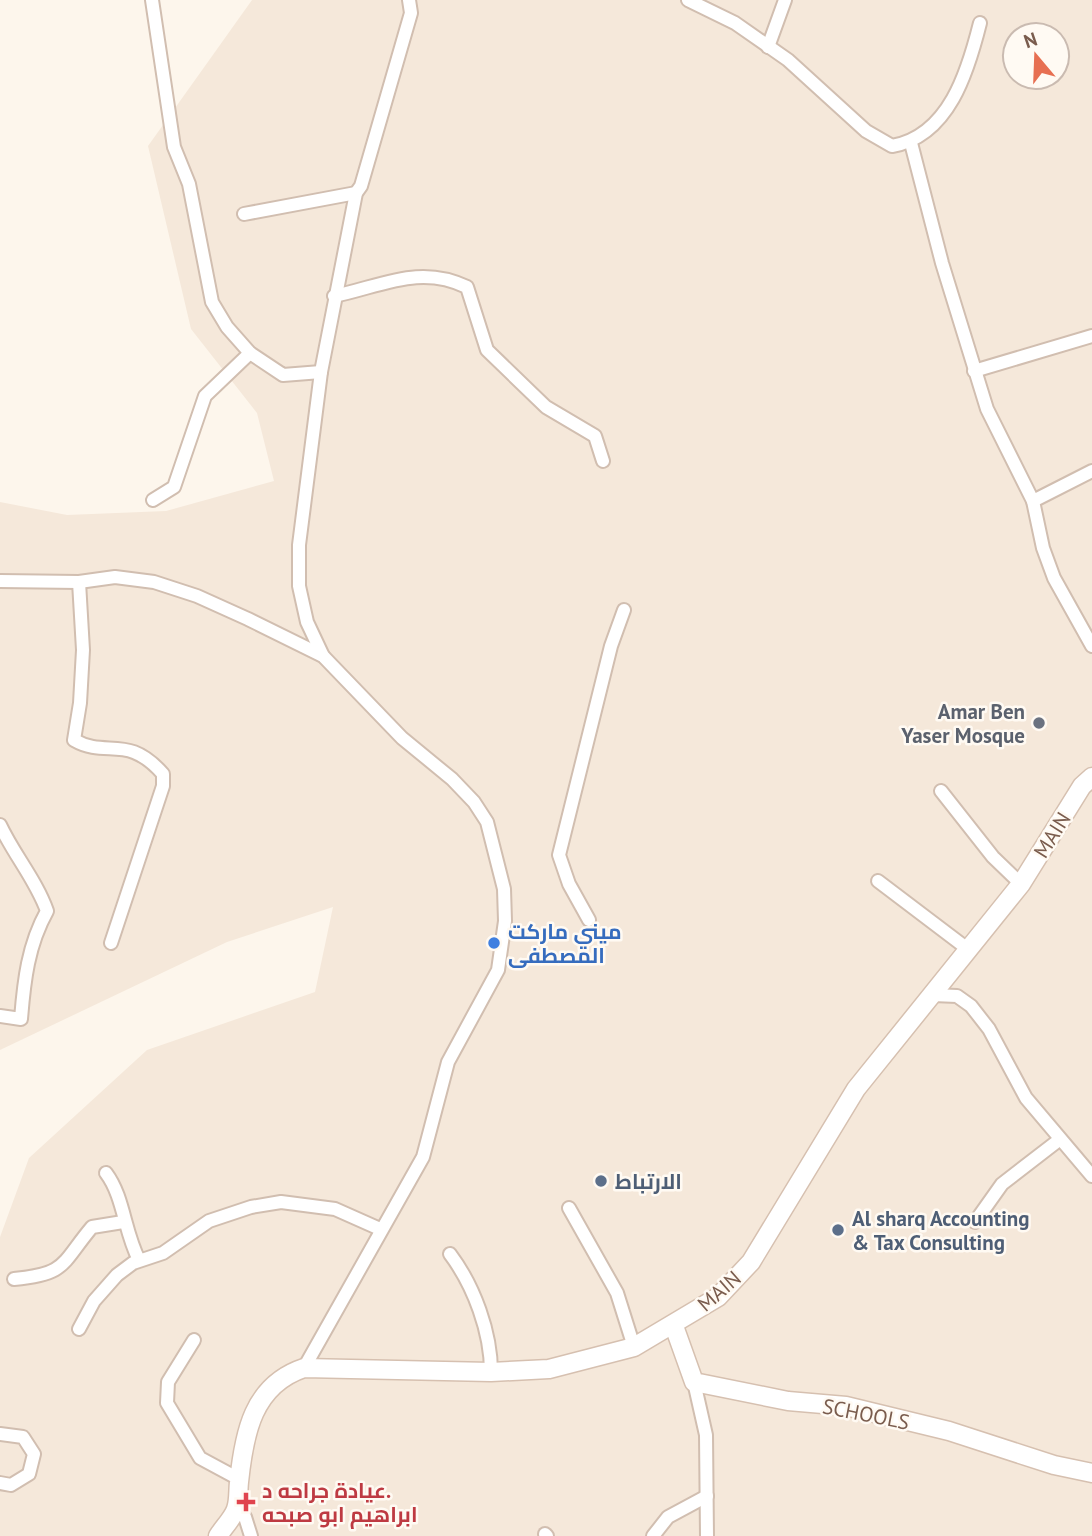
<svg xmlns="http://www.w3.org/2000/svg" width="1092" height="1536" viewBox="0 0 1092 1536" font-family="'PT Sans',Cairo,sans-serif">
	<rect width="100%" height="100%" fill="#fdf6ec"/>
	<path fill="#f5e8da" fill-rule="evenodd" d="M252 0H1092V1536H0V1237L29 1158 147 1050 315 992 333 907 227 942 0 1050V502L67 515 166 511 274 481 257 413 191 329 148 146ZM1015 35H1057V77H1015Z"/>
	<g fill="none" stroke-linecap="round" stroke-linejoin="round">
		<g stroke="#d1beb0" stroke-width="16">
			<g id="street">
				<path d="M152 0 174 147 189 184 212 302 227 327 250 353 283 375 321 372"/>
				<path d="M688 0 735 23 788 60 866 131 892 146C949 136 968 71 980 23"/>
				<path d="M768 47 785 0"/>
				<path d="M911 143 942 263 987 409 1033 501 1043 548 1054 578 1092 646"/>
				<path d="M244 214 356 193"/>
				<path d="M334 296C382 286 420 264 467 287L487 350 546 407 595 436 603 461"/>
				<path d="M974 371 1092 336"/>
				<path d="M153 500 174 487 205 396 250 353"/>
				<path d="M1033 501 1092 471"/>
				<path d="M0 581 79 582 115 577 154 582 197 596 248 619 323 656 402 738 452 779 474 802 487 822 504 889 505 921 498 970 448 1062 423 1157 304 1368"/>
				<path d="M79 582 83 650 80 703 74 740C107 759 127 733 163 774V786L111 943"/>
				<path d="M323 656 307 622 299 586V545L321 372 356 193 361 186 411 13 409 0"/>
				<path d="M941 791 993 857 1021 884"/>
				<path d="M0 825C14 855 36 880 47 911 28 945 24 981 21 1019L0 1016"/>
				<path d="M878 881 969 950"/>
				<path d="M589 920 569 884 559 855 611 646 624 610"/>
				<path d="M933 995 957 996 971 1006 989 1029 1026 1098 1092 1176"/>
				<path d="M106 1173C124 1197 124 1231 139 1260"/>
				<path d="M569 1208 617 1293 634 1347"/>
				<path d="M975 1222 1002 1184 1059 1140"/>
				<path d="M450 1254C474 1286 491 1332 491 1372"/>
				<path d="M14 1279C67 1274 61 1264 92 1227L123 1222"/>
				<path d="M79 1329 94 1301 117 1275 133 1263 163 1253 209 1221 251 1207 281 1202 335 1209 380 1229"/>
				<path d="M194 1340 168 1382 167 1403 200 1458 239 1479"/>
				<path d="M694 1382 706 1435 707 1536"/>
				<path d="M0 1434 23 1437 34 1454 29 1474 11 1485 0 1483"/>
				<path d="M236 1509 245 1517 251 1536"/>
				<path d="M545 1534 547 1536"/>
				<path d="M653 1536 668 1517 707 1496"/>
			</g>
		</g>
		<g stroke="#d6c0b0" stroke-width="21">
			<g id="secondary">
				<path d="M674 1326 694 1382 788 1401 846 1406 949 1431 1054 1465 1092 1473"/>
				<path d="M218 1536C223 1528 233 1518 236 1509 239 1501 238 1490 239 1482 244 1433 253 1385 304 1368L491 1372 549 1369 634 1347 718 1297 751 1262 856 1089 1021 884 1082 786 1092 777"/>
			</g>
		</g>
		<use href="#street" stroke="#fff" stroke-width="12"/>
		<use href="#secondary" stroke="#fff" stroke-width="18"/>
	</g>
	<circle fill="#6b7280" stroke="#fffaf3" stroke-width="2.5" cx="1039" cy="723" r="7"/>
	<circle fill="#3f7fe0" stroke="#fffaf3" stroke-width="2.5" cx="494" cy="943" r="7"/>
	<g fill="#5c6f8a" stroke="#fffaf3" stroke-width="2.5">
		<circle cx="601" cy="1181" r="7"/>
		<circle cx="838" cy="1230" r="7"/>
	</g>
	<path fill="#e0444e" stroke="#fffaf3" stroke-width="2.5" d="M242.5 1491.5h7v7h7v7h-7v7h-7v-7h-7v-7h7z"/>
	<g text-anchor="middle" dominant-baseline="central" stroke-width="5" stroke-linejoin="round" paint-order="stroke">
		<g font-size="21" font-weight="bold" fill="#5b616d" stroke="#fffaf3" text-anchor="end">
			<text x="1025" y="711">Amar Ben<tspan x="1025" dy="24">Yaser Mosque</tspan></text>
		</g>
		<g font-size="21" fill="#7a5c4d" stroke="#fffaf3">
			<text transform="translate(1052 835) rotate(-58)">MAIN</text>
			<text transform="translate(719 1291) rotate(-41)">MAIN</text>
			<text transform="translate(866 1414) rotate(11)">SCHOOLS</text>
		</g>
		<g font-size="21" font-weight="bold" fill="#366cbe" stroke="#fffaf3" text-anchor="start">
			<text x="508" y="931">ميني ماركت<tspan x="508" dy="24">المصطفى</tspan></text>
		</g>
		<g font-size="21" font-weight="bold" fill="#4e5e75" stroke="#fffaf3" text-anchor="start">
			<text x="615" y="1181">الارتباط</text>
			<text x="852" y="1218">Al sharq Accounting<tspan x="852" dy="24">&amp; Tax Consulting</tspan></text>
		</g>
		<g font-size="21" font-weight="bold" fill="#be3a42" stroke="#fffaf3" text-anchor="start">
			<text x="262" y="1490">عيادة جراحه د.<tspan x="262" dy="24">ابراهيم ابو صبحه</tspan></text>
		</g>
	</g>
	<g transform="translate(1036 56) rotate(341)"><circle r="33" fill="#fffaf3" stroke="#cabbb1" stroke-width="2"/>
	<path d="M0-5L12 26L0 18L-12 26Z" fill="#e76f51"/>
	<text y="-10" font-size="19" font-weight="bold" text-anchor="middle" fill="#7a5c4d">N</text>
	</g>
</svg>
